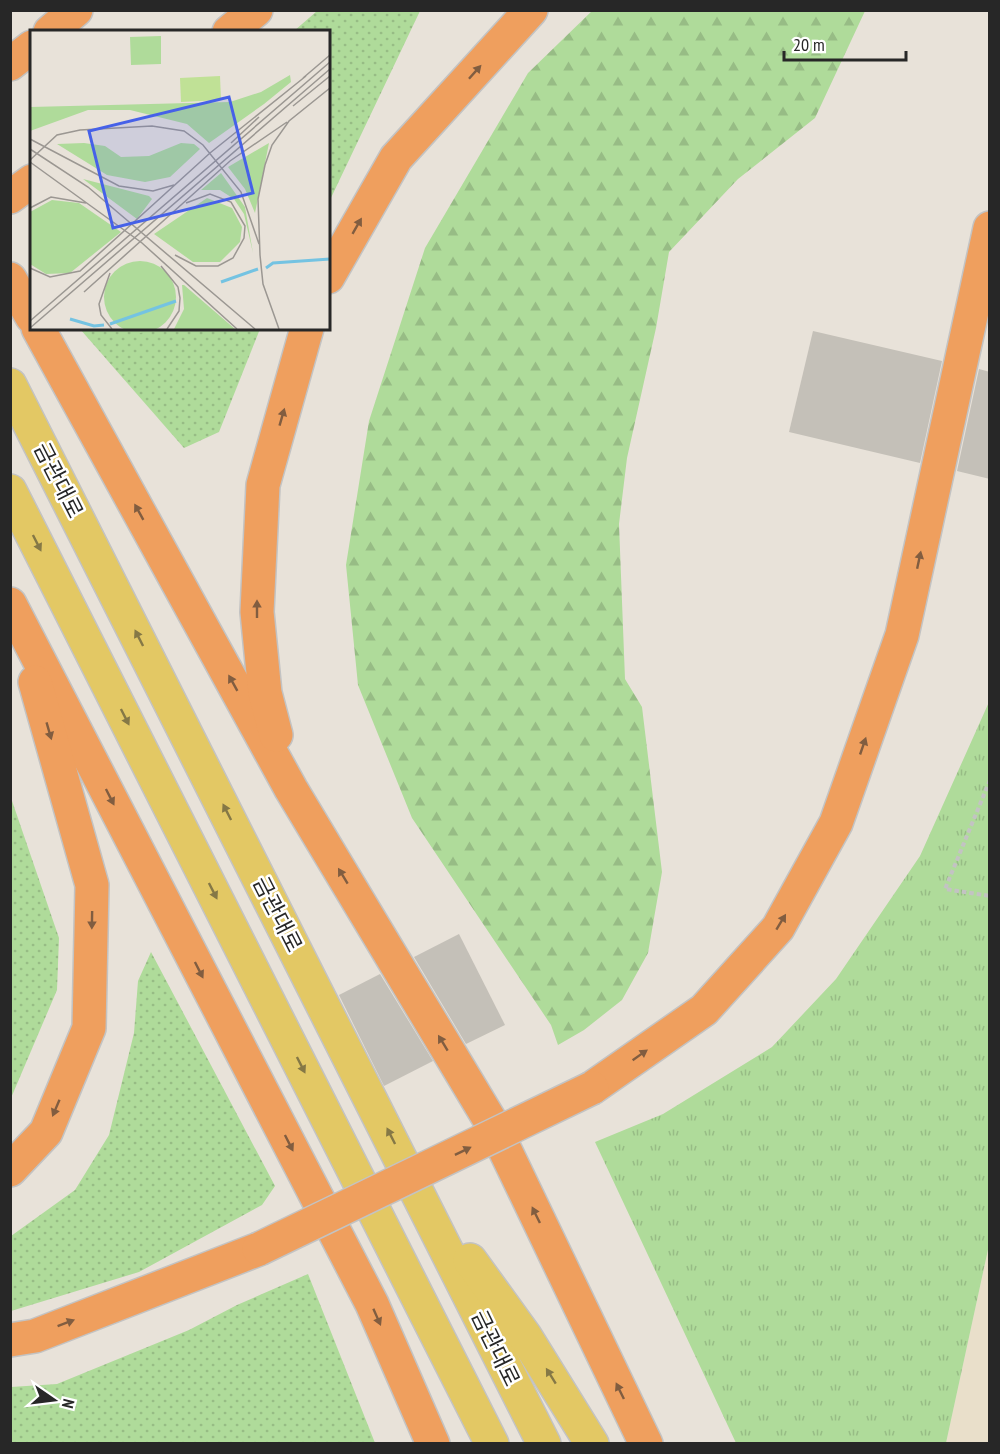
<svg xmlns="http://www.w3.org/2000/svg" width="1000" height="1454" viewBox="0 0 1000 1454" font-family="'PT Sans Narrow','Noto Sans KR',sans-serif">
	<defs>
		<pattern id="grass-dots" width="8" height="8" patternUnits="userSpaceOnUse" patternTransform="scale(1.5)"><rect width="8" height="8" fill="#afdb9a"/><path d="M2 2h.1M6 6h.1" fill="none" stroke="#97bc85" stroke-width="1.8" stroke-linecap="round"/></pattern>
		<pattern id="forest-firs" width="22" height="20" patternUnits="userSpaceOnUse" patternTransform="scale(1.5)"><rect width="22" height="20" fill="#afdb9a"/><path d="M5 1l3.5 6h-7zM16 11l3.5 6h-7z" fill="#97bc85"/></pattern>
		<pattern id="park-tufts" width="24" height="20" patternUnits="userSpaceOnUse" patternTransform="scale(1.5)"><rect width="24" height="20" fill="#afdb9a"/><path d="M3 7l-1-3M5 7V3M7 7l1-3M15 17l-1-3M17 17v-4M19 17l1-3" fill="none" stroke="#97bc85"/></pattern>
	</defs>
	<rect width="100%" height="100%" fill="#e8e2d9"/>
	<path fill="#e9dfca" d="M989 1245V1443H946Z"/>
	<g fill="url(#grass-dots)">
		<path d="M317 11H420L329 202 328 32 294 31Z"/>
		<path d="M80 329H260L219 432 184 448Z"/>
		<path d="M10 795 59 938 57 990 11 1098Z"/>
		<path d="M151 952 275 1186 262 1205 139 1272 11 1311V1236L75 1190 109 1135 134 1033 138 981Z"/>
		<path d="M308 1274 375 1443H11V1387L57 1384 189 1330 237 1305Z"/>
	</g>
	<path fill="url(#forest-firs)" d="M593 10 865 11 815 118 738 179 669 252 656 328 627 458 619 524 625 679 642 707 662 872 648 953 622 1000 584 1030 558 1045 551 1025 412 818 358 685 346 565 369 421 425 248 528 73Z"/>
	<path fill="url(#park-tufts)" d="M989 702V1245L946 1443H736L595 1142 663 1114 772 1047 836 979 920 856Z"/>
	<g fill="#c4c0b8">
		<path d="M813 331 942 361 920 463 789 432Z"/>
		<path d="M979 369 990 372V479L957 471Z"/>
		<path d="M459 934 505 1025 466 1044 414 957Z"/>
		<path d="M380 974 433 1061 384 1086 339 995Z"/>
	</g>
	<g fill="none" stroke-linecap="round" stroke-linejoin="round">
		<g stroke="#c3c3c3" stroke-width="36">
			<g id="major">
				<path d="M10 385 544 1444"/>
				<path d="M10 491 492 1444"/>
				<path d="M470 1260 525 1336 592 1444"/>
			</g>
		</g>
		<g stroke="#c3c3c3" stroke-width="36">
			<g id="highway">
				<path d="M50 32 76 10"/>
				<path d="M229 32 256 10"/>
				<path d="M10 64 32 47"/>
				<path d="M10 197 32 181"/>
				<path d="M328 277 396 158 531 10"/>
				<path d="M10 279 32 317"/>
				<path d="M38 328 291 789 494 1127 646 1444"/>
				<path d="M10 604 372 1304 433 1444"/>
				<path d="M276 735 265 693 257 612 263 485 307 328"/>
				<path d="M592 1088 704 1010 778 928 836 823 902 635 990 228"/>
				<path d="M10 1170 46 1132 89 1028 92 885 35 682"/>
				<path d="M10 1340 35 1336 259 1249"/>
			</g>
		</g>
		<path stroke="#c3c3c3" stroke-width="4" stroke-dasharray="4.5 3" stroke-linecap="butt" d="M990 780 945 889 990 896"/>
		<use href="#major" stroke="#e3c864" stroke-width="33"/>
		<use href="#highway" stroke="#ef9f5e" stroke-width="33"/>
		<g stroke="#c3c3c3" stroke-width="36" stroke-linecap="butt">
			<path id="highway-bridge" d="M259 1249 592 1088"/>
		</g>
		<use href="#highway-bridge" stroke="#ef9f5e" stroke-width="33"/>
	</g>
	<defs><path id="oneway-solid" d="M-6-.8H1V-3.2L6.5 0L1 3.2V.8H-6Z" transform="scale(1.5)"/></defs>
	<g fill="#815d40">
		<use href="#oneway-solid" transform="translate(475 72) rotate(-48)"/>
		<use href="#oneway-solid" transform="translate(357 226) rotate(-60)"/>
		<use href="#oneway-solid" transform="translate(282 417) rotate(-74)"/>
		<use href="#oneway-solid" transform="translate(139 512) rotate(-119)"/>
		<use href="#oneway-solid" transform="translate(919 560) rotate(-78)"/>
		<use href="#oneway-solid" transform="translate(257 609) rotate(-90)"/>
		<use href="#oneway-solid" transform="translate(233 683) rotate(-119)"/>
		<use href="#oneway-solid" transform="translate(49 731) rotate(74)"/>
		<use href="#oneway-solid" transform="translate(863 746) rotate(-71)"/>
		<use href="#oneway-solid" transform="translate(110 797) rotate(63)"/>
		<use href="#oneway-solid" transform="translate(343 876) rotate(-121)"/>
		<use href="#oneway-solid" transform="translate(92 920) rotate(91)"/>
		<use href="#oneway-solid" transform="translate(781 922) rotate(-59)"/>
		<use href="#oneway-solid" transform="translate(199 970) rotate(63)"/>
		<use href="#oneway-solid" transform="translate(443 1043) rotate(-121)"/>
		<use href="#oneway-solid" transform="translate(640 1055) rotate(-35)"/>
		<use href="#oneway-solid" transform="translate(56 1108) rotate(113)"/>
		<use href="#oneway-solid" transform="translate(289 1143) rotate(63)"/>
		<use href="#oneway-solid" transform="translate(463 1151) rotate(-26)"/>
		<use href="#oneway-solid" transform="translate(536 1215) rotate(-116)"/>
		<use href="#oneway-solid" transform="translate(377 1317) rotate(66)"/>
		<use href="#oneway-solid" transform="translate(66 1323) rotate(-21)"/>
		<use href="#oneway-solid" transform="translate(620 1391) rotate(-116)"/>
	</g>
	<g fill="#857846">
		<use href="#oneway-solid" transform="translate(37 543) rotate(63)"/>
		<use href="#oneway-solid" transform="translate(139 638) rotate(-117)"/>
		<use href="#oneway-solid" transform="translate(125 717) rotate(63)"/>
		<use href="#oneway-solid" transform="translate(227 812) rotate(-117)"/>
		<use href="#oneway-solid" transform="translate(213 891) rotate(63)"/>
		<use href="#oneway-solid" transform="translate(301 1065) rotate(63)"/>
		<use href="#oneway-solid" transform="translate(391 1136) rotate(-117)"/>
		<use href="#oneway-solid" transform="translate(551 1376) rotate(-122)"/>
	</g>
	<g text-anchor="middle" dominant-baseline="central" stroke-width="5" stroke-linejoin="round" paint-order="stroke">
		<g font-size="22" fill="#272727" stroke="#fff">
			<text transform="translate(59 480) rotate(63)">금관대로</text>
			<text transform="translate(278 914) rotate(63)">금관대로</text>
			<text transform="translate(496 1348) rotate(64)">금관대로</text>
		</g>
	</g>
	<g transform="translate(30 30)">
		<rect width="300" height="300" fill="#e8e2d9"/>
		<path d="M239 113 225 183 215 159 198 137ZM191 143 215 177 223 223 214 184 204 169 190 160H171ZM53 149 119 166 122 169 107 189ZM177 168 202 178 212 197 210 212 190 232H163L124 204Z" fill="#afdb9a"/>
		<path d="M54 113 75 116 91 127 119 126 151 113 164 114 170 119 140 147 115 152 77 145 27 114ZM22 170 49 173 91 202 40 243 16 244 0 234V182ZM74 267a36 36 0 1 1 72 0a36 36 0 1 1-72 0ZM152 255H154L205 299H144L154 279Z" fill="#afdb9a"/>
		<path d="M131 6V34L101 35 100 7ZM260 45 261 52 234 74 179 113 157 94 100 80H58L0 101V77L200 72 231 62Z" fill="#afdb9a"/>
		<path d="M190 46 191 70 151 72 150 48Z" fill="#c0e196"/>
		<path fill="none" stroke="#74c3e2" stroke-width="3" d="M236 238 243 233 300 229M191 252 228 239M40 289 64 296 74 295M80 294 146 271"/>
		<path fill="none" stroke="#9b9792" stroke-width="1.5" d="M273 48 300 25M263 76 300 46M0 109 89 156 123 161 144 155M201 113 229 87M0 119 58 157 225 299M0 130 27 105 50 100 122 96 154 101 173 115 211 162 229 214M0 132 112 213 207 299M0 178 21 167 56 173M145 225 166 236H188L203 228 214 208 215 196 201 172 180 164 156 173M131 236 148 257 150 268 149 281 137 299M0 238 20 247 50 241 180 123 276 46M80 243 69 274 71 285 82 299M54 262 200 131 257 92M0 291 300 32M0 298 300 39M249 299 233 254 230 225 228 169 235 135 242 115 259 91 300 58"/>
		<path fill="#4661e8" fill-opacity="0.15" stroke="#4661e8" stroke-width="3" d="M199 67 223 163 83 198 59 101Z"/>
		<rect width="300" height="300" fill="none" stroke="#272727" stroke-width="3"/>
	</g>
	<rect width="1000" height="1454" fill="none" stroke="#272727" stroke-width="24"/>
	<g transform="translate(54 1400) rotate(104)" stroke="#ffffff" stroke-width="4.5" paint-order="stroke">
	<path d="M0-4.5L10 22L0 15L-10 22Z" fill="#272727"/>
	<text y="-9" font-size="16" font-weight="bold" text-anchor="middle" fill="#272727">N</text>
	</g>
	<path d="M784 51v9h122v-9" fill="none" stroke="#272727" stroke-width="3"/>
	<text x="793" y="51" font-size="18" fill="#272727" stroke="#ffffff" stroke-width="4.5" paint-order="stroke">20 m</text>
</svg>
